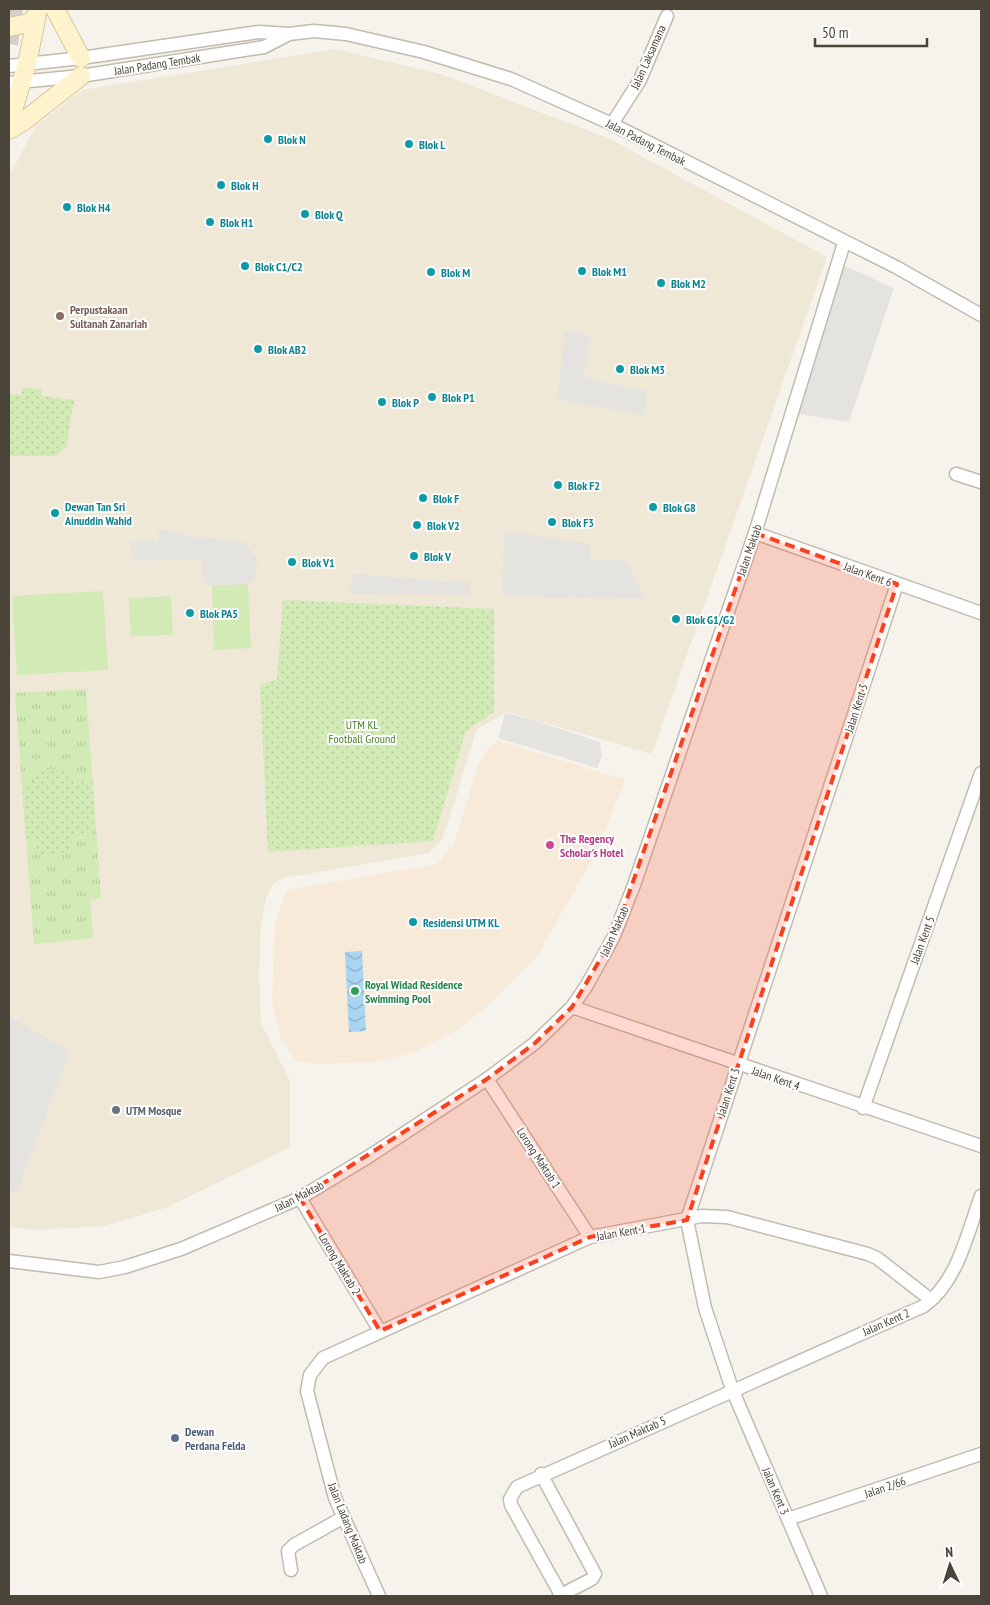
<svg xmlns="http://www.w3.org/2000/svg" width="990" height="1605" viewBox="0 0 990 1605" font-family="'PT Sans Narrow',sans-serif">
	<defs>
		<pattern id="grass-tufts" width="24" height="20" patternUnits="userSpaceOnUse" patternTransform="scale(1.25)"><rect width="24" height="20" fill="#d2eab5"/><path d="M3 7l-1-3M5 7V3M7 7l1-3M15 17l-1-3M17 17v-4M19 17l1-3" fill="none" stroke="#b6ca9c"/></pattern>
		<pattern id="park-dots" width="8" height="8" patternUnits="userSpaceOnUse" patternTransform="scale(1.25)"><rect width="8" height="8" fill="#d2eab5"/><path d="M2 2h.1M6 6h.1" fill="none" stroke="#b6ca9c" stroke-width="1.8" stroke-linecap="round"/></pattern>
		<pattern id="water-waves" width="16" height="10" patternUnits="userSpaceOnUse" patternTransform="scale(1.25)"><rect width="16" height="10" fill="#a9d4f2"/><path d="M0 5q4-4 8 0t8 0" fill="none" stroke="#8caec5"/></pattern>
	</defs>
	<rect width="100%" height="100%" fill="#f6f3ec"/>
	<path fill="#f7ead8" d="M498 741 625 780 595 854 536 958 489 1005 454 1032 415 1052 375 1062 321 1064 297 1061 281 1039 272 1002 275 923 287 890 437 864 454 844 478 765 486 751Z"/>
	<path fill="#efe8d6" d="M335 49 441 74 610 139 827 257 652 754 507 712 477 729 443 838 429 853 284 878 273 884 266 898 261 925 259 976 261 1023 290 1081V1147L168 1207 104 1226 34 1230 9 1227V176L36 126 82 90Z"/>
	<path fill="url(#grass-tufts)" d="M86 689 101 898 90 900 93 938 34 944 15 693Z"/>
	<g fill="url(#park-dots)">
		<path d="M23 388 42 389V396L74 400 66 447 56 456H9V394L21 395Z"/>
		<path d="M283 600 494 609V712L466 731 433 841 268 852 260 685 277 679Z"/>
		<path d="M70 768 72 781 92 779 96 831 71 835 73 852 38 855 36 840 26 841 22 787 34 786 33 771Z"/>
	</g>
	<g fill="#d2eab5">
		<path d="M248 584 251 648 214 650 212 585Z"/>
		<path d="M103 591 108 670 17 675 12 596Z"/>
		<path d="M171 596 173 635 131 636 129 598Z"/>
	</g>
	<g fill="#e5e3e0">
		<path d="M838 263 894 288 849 422 792 413Z"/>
		<path d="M565 331 590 336 583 378 647 391 644 416 557 399Z"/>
		<path d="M158 530 185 533V536L243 542 257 558 256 578 248 584 204 585 202 559 132 561 131 542 158 540Z"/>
		<path d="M512 532 588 544 592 559 626 561 646 599 502 596 504 533Z"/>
		<path d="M353 574 470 583V595L350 593Z"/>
		<path d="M505 713 533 720 600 742 602 756 597 768 498 738Z"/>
		<path d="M9 1016 70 1051 17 1192 9 1190Z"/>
	</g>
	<path fill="url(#water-waves)" d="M362 951 366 1031 349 1032 345 952Z"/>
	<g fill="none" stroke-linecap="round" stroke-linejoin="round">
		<path stroke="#d4d0c8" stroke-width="18" stroke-dasharray="18 9" stroke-linecap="butt" d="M9 44 14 9"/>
		<g stroke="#c2bbae" stroke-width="15">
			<g id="street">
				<path d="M9 66 81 58 259 32 289 34 314 31 346 34 424 52 511 79 612 124 896 267 981 315"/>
				<path d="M9 83 81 76 264 47 289 34"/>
				<path d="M612 124 640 80 667 16"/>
				<path d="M956 474 981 482"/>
				<path d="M755 533 981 613"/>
				<path d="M572 1007 981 1146"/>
				<path d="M487 1079 590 1237"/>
				<path d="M863 1108 981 773"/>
				<path d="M300 1198 380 1331"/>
				<path d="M9 1261 99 1272 125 1267 181 1249 300 1198 368 1157 487 1079 535 1043 572 1007 587 985 614 936 634 885 755 533 844 243"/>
				<path d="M541 1474 595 1574 592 1579 559 1596"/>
				<path d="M788 1519 981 1454"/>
				<path d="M291 1570 288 1551 294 1545 344 1517"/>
				<path d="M561 1595 511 1505 510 1499 517 1487 924 1306C958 1281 967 1234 981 1196"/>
				<path d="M379 1596 335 1498 307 1391 310 1375 323 1358 590 1237 702 1216 727 1217 868 1254 877 1258 931 1300"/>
				<path d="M821 1596 732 1389 705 1308 687 1220 897 584"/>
			</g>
		</g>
		<g stroke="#d6c79b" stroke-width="20">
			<g id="secondary">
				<path d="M55 9 81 58"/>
				<path d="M9 27 29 23 35 17"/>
				<path d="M9 123 27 64 38 9"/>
				<path d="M9 130 24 121 81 76"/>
			</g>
		</g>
		<use href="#street" stroke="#fff" stroke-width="12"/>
		<use href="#secondary" stroke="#fff3cd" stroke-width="18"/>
	</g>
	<path fill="#fc3f1d" fill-opacity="0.2" stroke="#fc3f1d" stroke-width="4" stroke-dasharray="10 6" stroke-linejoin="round" d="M755 533 897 584 687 1220 590 1237 380 1331 300 1198 487 1079 535 1043 572 1007 614 936Z"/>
	<g fill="#0f9aa8" stroke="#fff" stroke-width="2">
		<circle cx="268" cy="139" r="5"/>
		<circle cx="409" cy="144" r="5"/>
		<circle cx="221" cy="185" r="5"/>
		<circle cx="67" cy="207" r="5"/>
		<circle cx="305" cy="214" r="5"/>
		<circle cx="210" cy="222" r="5"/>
		<circle cx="245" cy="266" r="5"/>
		<circle cx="582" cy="271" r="5"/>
		<circle cx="431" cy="272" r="5"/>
		<circle cx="661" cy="283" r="5"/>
		<circle cx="258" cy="349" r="5"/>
		<circle cx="620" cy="369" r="5"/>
		<circle cx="432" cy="397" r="5"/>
		<circle cx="382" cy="402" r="5"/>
		<circle cx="558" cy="485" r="5"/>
		<circle cx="423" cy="498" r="5"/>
		<circle cx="653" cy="507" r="5"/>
		<circle cx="55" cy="513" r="5"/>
		<circle cx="552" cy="522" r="5"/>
		<circle cx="417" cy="525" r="5"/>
		<circle cx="414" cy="556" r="5"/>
		<circle cx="292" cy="562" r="5"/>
		<circle cx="190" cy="613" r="5"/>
		<circle cx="676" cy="619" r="5"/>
		<circle cx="413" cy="922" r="5"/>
	</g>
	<circle fill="#8d6e63" stroke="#fff" stroke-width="2" cx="60" cy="316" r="5"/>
	<circle fill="#d1479c" stroke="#fff" stroke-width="2" cx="550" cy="845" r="5"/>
	<circle fill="#2e9e5b" stroke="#fff" stroke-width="2" cx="355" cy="991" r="5"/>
	<circle fill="#6b7280" stroke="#fff" stroke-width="2" cx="116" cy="1110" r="5"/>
	<circle fill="#5c6f8a" stroke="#fff" stroke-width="2" cx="175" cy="1438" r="5"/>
	<g text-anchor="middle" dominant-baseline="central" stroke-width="4" stroke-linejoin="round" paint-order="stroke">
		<g font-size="12" fill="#4b4439" stroke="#fff">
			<text transform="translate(648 57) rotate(-66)">Jalan Laksamana</text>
			<text transform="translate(157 64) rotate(-9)">Jalan Padang Tembak</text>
			<text transform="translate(646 142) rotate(27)">Jalan Padang Tembak</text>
			<text transform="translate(749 550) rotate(-71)">Jalan Maktab</text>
			<text transform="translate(868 574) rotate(20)">Jalan Kent 6</text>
			<text transform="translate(856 708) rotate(-72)">Jalan Kent 3</text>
			<text transform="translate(614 931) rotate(-66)">Jalan Maktab</text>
			<text transform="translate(922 940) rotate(-70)">Jalan Kent 5</text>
			<text transform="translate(776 1078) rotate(19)">Jalan Kent 4</text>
			<text transform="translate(728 1092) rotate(-72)">Jalan Kent 3</text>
			<text transform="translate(539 1158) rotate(57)">Lorong Maktab 1</text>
			<text transform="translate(299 1196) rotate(-27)">Jalan Maktab</text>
			<text transform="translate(621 1232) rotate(-10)">Jalan Kent 1</text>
			<text transform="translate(340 1264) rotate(59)">Lorong Maktab 2</text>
			<text transform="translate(886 1322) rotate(-24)">Jalan Kent 2</text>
			<text transform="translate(637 1432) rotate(-24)">Jalan Maktab 5</text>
			<text transform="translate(885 1487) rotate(-19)">Jalan 2/66</text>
			<text transform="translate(776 1491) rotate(67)">Jalan Kent 3</text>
			<text transform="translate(348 1523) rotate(68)">Jalan Ladang Maktab</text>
		</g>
		<g font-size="12" font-weight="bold" fill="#0d838f" stroke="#fff" text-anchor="start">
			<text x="278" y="139">Blok N</text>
			<text x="419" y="144">Blok L</text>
			<text x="231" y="185">Blok H</text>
			<text x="77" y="207">Blok H4</text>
			<text x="315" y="214">Blok Q</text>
			<text x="220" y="222">Blok H1</text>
			<text x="255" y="266">Blok C1/C2</text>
			<text x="592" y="271">Blok M1</text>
			<text x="441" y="272">Blok M</text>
			<text x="671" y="283">Blok M2</text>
			<text x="268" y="349">Blok AB2</text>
			<text x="630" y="369">Blok M3</text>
			<text x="442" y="397">Blok P1</text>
			<text x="392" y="402">Blok P</text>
			<text x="568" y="485">Blok F2</text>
			<text x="433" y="498">Blok F</text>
			<text x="65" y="506">Dewan Tan Sri<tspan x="65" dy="14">Ainuddin Wahid</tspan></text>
			<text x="663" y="507">Blok G8</text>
			<text x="562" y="522">Blok F3</text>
			<text x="427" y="525">Blok V2</text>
			<text x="424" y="556">Blok V</text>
			<text x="302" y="562">Blok V1</text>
			<text x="200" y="613">Blok PA5</text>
			<text x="686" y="619">Blok G1/G2</text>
			<text x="423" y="922">Residensi UTM KL</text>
		</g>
		<g font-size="12" font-weight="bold" fill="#785e54" stroke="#fff" text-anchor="start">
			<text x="70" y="309">Perpustakaan<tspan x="70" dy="14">Sultanah Zanariah</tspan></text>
		</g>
		<g font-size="12" fill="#4a7f2a" stroke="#fff">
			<text x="362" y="724">UTM KL<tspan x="362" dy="14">Football Ground</tspan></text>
		</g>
		<g font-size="12" font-weight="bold" fill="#b23c85" stroke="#fff" text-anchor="start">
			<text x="560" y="838">The Regency<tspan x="560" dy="14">Scholar's Hotel</tspan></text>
		</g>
		<g font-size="12" font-weight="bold" fill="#27864d" stroke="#fff" text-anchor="start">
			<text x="365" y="984">Royal Widad Residence<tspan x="365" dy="14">Swimming Pool</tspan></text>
		</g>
		<g font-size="12" font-weight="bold" fill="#5b616d" stroke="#fff" text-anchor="start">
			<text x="126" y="1110">UTM Mosque</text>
		</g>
		<g font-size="12" font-weight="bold" fill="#4e5e75" stroke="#fff" text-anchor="start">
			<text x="185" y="1431">Dewan<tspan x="185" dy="14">Perdana Felda</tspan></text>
		</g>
	</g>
	<rect width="990" height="1605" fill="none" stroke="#4b4439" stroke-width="20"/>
	<g transform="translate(950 1565) rotate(356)" stroke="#ffffff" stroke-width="4" paint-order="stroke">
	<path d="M0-4L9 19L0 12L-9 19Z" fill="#4b4439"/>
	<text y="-8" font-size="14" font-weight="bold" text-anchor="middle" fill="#4b4439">N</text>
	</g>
	<path d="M815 38v8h112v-8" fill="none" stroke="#4b4439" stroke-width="2.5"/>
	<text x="822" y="38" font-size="15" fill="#4b4439" stroke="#ffffff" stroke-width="4" paint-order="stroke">50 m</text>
</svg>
